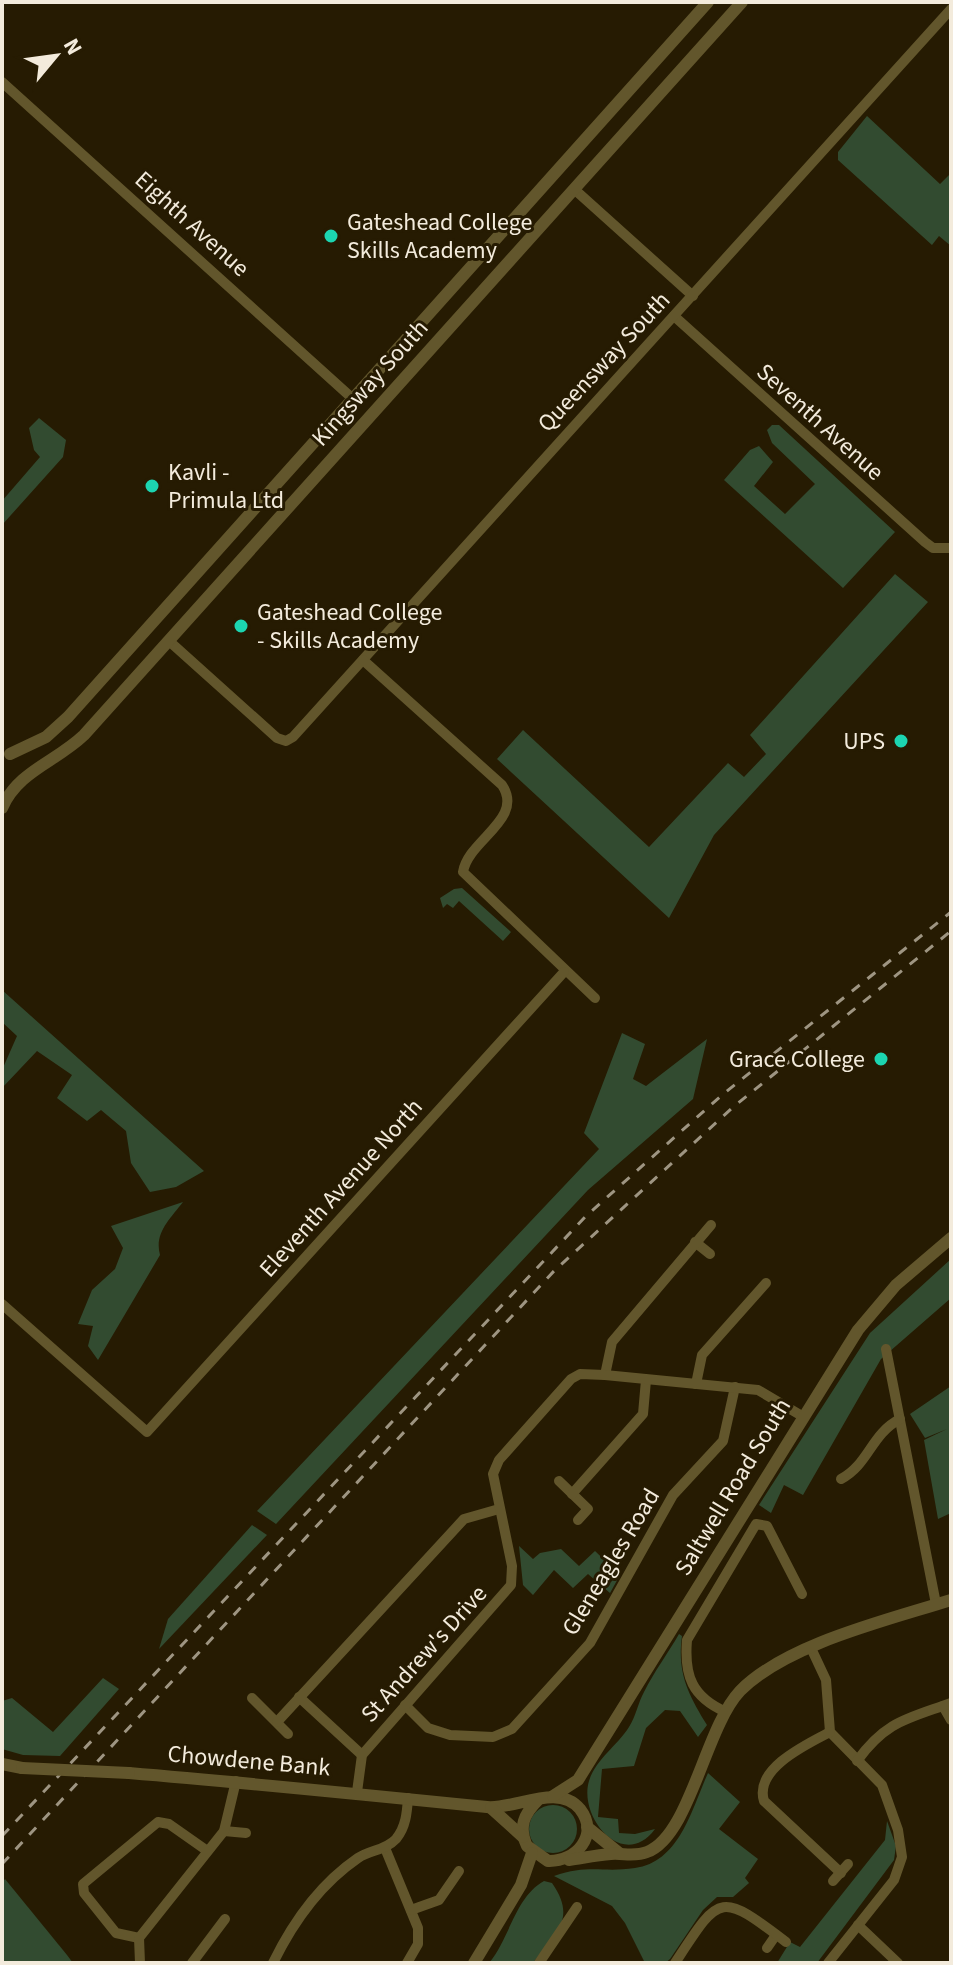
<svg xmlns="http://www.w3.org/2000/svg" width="953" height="1965" viewBox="0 0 953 1965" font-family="'Source Sans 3',sans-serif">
	<rect width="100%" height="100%" fill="#261b02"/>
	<g fill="#324b30">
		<path d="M867 116 940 184 951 173V246L939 236 932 245 838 160V152Z"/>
		<path d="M39 418 66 440 63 457 2 525V501L40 457 34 450 29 428Z"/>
		<path d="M772 425H779L895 532 843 588 724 480 750 450 759 446 773 462 754 486 785 514 815 484 772 443 767 430Z"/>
		<path d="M895 574 928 602 714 835 669 918 497 759 523 730 649 847 728 763 744 777 766 754 750 735Z"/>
		<path d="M462 888 511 932 503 941 459 901 453 908 447 904 443 908 440 898 454 889Z"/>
		<path d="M2 990 204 1171 176 1187 150 1192 131 1163 126 1131 101 1110 87 1121 57 1098 72 1075 37 1051 2 1088V1070L17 1036 2 1022Z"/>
		<path d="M622 1033 645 1044 633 1079 646 1086 707 1039 693 1099 588 1190 276 1524 257 1511 599 1149 584 1133Z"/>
		<path d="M183 1202C170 1219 154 1233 160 1255L98 1360 88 1346 93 1326 78 1324 92 1290 115 1269 123 1248 111 1226Z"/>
		<path d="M951 1259V1298L881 1359 803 1495 784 1485 771 1513 759 1505 870 1333Z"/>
		<path d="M951 1386V1513L938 1519 924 1440 947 1429 925 1438 910 1414Z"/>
		<path d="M252 1525 267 1535 159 1649 168 1619Z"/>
		<path d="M519 1546 533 1559 540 1553 561 1549 579 1566 595 1551 620 1575 610 1593 588 1574 573 1588 554 1570 533 1595 523 1585Z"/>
		<path d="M679 1634 682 1636C677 1673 688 1694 707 1725L698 1737 680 1711 665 1710 646 1728 634 1766 602 1769 598 1817 618 1819 619 1833 635 1834 655 1829C623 1872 578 1817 589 1781 596 1759 617 1746 629 1727 636 1716 638 1703 644 1692 654 1672 668 1653 679 1634Z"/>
		<path d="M103 1678 119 1689 60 1756 23 1755 2 1749V1701L12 1698 53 1732Z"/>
		<path d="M708 1773 740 1802 719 1829 758 1859 745 1878 749 1883 733 1897H717L703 1910 670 1959 665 1963H645L625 1923 612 1906 554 1876C589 1864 603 1873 635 1868 680 1862 692 1808 708 1773Z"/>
		<circle cx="553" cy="1829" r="24"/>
		<path d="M887 1821 896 1846 894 1860 817 1963H777L790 1942 800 1947 885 1840Z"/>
		<path d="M5 1879 67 1955 73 1963H2V1883Z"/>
		<path d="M544 1881 552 1883C577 1919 556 1932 533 1963H489C510 1938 515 1897 544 1881Z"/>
	</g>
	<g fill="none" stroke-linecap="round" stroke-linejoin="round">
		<g stroke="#62562c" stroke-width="10">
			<path d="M2 82 352 398"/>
			<path d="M574 189 693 296"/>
			<path d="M674 316 925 542 933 548H951"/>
			<path d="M169 641 277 738 286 741 293 737 951 9"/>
			<path d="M363 660 502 785C525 819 468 840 463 872L595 998"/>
			<path d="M695 1242 710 1254"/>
			<path d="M2 1304 147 1432 564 972"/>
			<path d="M886 1349 936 1604"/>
			<path d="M605 1375 612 1342 711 1225"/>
			<path d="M696 1384 702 1355 766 1283"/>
			<path d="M841 1479C869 1464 871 1434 900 1419"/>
			<path d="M559 1481 588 1509 578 1520"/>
			<path d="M572 1494 643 1414 646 1380"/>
			<path d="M811 1648 826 1680 830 1732 882 1785 898 1830 902 1857 894 1880 828 1963"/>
			<path d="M299 1697 362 1755"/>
			<path d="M252 1698 288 1734"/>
			<path d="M405 1705 428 1728 450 1735 493 1737 512 1729 590 1643 673 1495 723 1441 735 1387"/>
			<path d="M943 1706 951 1720"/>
			<path d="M726 1712C692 1697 684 1676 687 1640L756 1524 767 1526 802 1594"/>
			<path d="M277 1722 464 1519 499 1509"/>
			<path d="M830 1732C805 1745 754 1769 764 1801L841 1873"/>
			<path d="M857 1761C886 1721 907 1719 951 1703"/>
			<path d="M357 1792 362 1755 511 1585 512 1566 493 1474 499 1460 571 1379 580 1374 605 1375 758 1390 802 1416"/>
			<path d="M224 1831 246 1833"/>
			<path d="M385 1848 418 1928V1944L407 1963"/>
			<path d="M833 1881 848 1864"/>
			<path d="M411 1910 439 1900 459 1871"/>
			<path d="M858 1925 898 1963"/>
			<path d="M139 1938 116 1933 84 1893 83 1884 158 1822 169 1824 206 1850"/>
			<path d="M767 1948 776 1935"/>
			<path d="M140 1963 139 1938 224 1831 236 1781"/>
			<path d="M192 1963 225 1919"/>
			<path d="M273 1963C293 1922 320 1884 358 1858 370 1850 386 1850 396 1839 406 1827 407 1812 408 1798"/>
			<path d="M539 1963 577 1907"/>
			<path d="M675 1963C720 1894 719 1891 786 1942"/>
		</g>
		<g stroke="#62562c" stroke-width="12">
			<path d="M10 754 46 737 68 717 708 2"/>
			<path d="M2 808C18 771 56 762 84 735L742 2"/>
			<path d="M2 1764 22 1768"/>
			<path d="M129 1773C249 1783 368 1795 487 1807 515 1810 558 1782 580 1809 600 1835 576 1862 548 1861L527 1846C518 1827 524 1814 538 1800"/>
			<path d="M553 1796 578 1780 858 1330 896 1285 951 1238"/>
			<path d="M491 1808 523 1837"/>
			<path d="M587 1827 619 1853"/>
			<path d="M569 1860C583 1858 597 1855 611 1854 623 1853 635 1857 647 1852 690 1836 705 1728 740 1691 786 1644 888 1620 951 1600"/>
			<path d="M474 1963 521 1885 532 1853"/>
		</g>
		<g stroke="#9e9582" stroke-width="3" stroke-dasharray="10 10" stroke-linecap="butt">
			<path d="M2 1836 586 1216 722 1095 951 912"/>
			<path d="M2 1864 554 1271 732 1108 951 931"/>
		</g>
		<path stroke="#62562c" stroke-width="12" d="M22 1768 129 1773"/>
	</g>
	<g fill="#1cd5b1" stroke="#261b02" stroke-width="3">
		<circle cx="331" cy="236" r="8"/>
		<circle cx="152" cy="486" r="8"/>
		<circle cx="241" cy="626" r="8"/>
		<circle cx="901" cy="741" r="8"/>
		<circle cx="881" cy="1059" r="8"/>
	</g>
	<g text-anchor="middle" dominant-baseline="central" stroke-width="6" stroke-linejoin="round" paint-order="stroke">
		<g font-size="24" fill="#f3ebdc" stroke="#261b02" text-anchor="start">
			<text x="347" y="222">Gateshead College<tspan x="347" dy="28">Skills Academy</tspan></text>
			<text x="168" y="472">Kavli -<tspan x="168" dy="28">Primula Ltd</tspan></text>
			<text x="257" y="612">Gateshead College<tspan x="257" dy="28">- Skills Academy</tspan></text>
			<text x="885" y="741" text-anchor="end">UPS</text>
			<text x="865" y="1059" text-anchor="end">Grace College</text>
		</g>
		<g font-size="24" fill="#f3ebdc" stroke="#261b02">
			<text transform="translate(192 224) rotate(42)">Eighth Avenue</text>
			<text transform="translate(604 362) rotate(-47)">Queensway South</text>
			<text transform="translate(370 383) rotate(-48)">Kingsway South</text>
			<text transform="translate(820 422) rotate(42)">Seventh Avenue</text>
			<text transform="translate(341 1188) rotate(-48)">Eleventh Avenue North</text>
			<text transform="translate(733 1487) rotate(-59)">Saltwell Road South</text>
			<text transform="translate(611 1562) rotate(-59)">Gleneagles Road</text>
			<text transform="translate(424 1654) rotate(-48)">St Andrew's Drive</text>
			<text transform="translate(249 1761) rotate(5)">Chowdene Bank</text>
		</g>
	</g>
	<rect width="953" height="1965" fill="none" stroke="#f3ebdc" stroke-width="8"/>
	<g transform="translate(56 56) rotate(61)" stroke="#261b02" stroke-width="6" paint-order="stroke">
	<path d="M0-6L14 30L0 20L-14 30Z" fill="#f3ebdc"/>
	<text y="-12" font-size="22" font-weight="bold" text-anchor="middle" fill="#f3ebdc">N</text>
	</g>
</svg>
